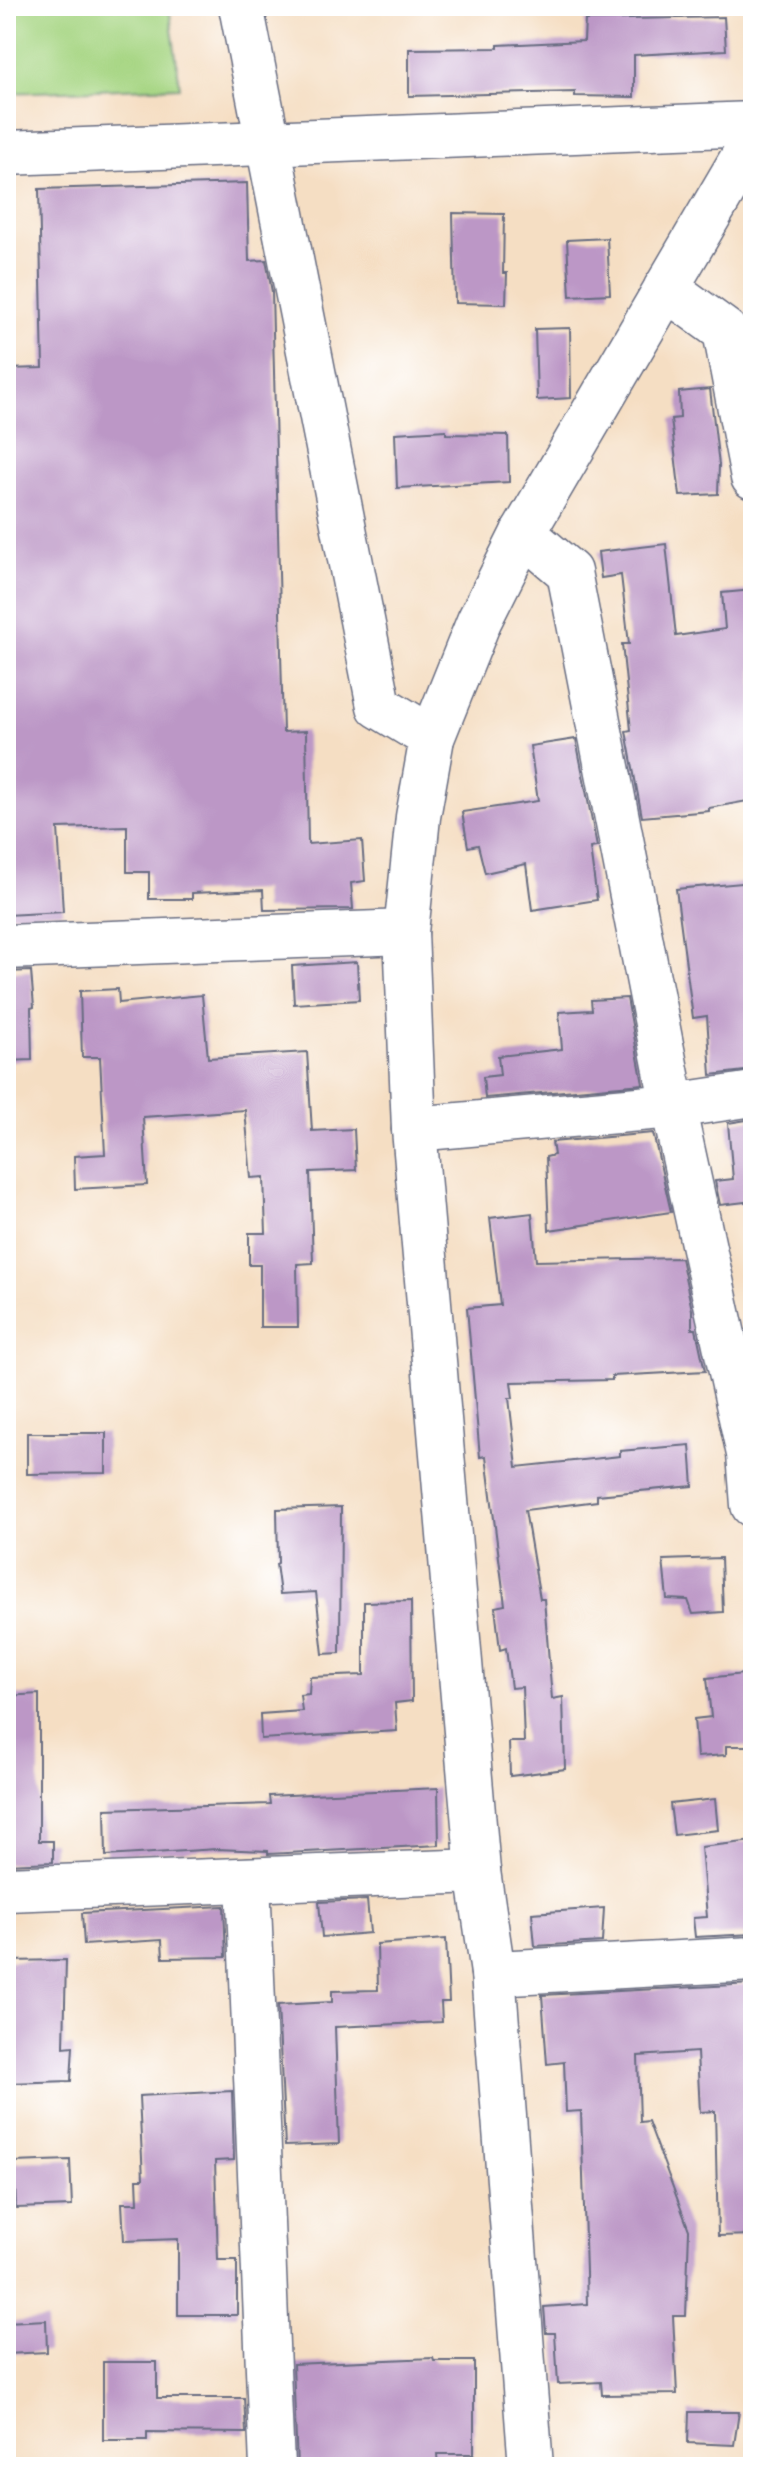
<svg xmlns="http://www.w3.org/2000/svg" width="759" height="2473" viewBox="0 0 759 2473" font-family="Delius,sans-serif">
	<rect width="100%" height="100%" fill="#fff"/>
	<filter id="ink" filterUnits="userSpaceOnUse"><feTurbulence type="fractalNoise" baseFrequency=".0125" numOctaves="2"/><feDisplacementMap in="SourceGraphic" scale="16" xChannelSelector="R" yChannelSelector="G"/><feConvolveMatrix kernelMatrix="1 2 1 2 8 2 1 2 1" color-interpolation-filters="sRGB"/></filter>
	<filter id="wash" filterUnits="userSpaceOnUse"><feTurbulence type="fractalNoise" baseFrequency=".006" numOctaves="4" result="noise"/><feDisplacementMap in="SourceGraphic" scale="32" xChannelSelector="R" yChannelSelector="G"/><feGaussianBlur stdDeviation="1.8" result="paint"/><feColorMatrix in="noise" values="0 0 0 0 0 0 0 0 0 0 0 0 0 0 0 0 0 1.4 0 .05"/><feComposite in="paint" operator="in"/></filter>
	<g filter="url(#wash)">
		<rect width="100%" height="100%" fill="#f5dec3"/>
		<path fill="#a7d684" stroke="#618271" stroke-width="2" d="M6 6H169L180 87 6 93Z"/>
		<g id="blocks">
			<g fill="#bc97c6">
				<path d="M724 17 726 50 634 55V97L575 96V92L409 96V49L498 48V45L584 41 585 20Z"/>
				<path d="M247 183 249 261 266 260 272 292 283 732 306 731 308 844 362 840 365 881 351 883 353 909 264 910 263 890 192 893V899H149V872H127V826L58 828 63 912 6 915V369L43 368 39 189Z"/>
				<path d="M453 213 504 214 503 273H507L506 304 455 303Z"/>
				<path d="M607 238 610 294 570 296 567 240Z"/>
				<path d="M570 328 571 398 537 400 535 329Z"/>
				<path d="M710 389 719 465 718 494 680 496 671 419 680 418 679 392Z"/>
				<path d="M446 430V434L508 435 509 482 397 488 395 433Z"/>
				<path d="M666 544 676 636 725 629 722 593 753 590V800L709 808V811L642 817 626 731 631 730 622 644H629L621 575 601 578 598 552Z"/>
				<path d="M576 739 597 847 590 848 597 900 532 910 526 864 485 873 478 845 468 847 462 812 538 801 530 746Z"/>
				<path d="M753 882V1070L711 1075 707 1016 693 1018 676 889Z"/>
				<path d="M357 962 359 1000 294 1004 292 966Z"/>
				<path d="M31 971 34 1007 31 1008 32 1060 6 1061V972Z"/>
				<path d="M118 989 119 1003 202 995 208 1058 307 1052 312 1131 354 1129 356 1170 310 1172 313 1263 297 1264 298 1327H260V1265H249V1233H266L264 1177 251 1178 245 1110 143 1117 147 1185 75 1189 74 1156 105 1154 100 1057H82L80 991Z"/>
				<path d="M627 998 643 1084 485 1098 483 1077 500 1075 498 1056 562 1049 559 1012 592 1010 591 1000Z"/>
				<path d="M753 1119V1201L720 1205 715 1181 733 1179 728 1123Z"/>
				<path d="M653 1133 671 1212 549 1230 546 1157 554 1155 552 1142Z"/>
				<path d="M532 1213 536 1261 681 1258 692 1310V1329H696L705 1371 612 1376V1380L511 1382 513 1398H509L517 1467 620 1456V1451L690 1445 693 1486 597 1495V1501L525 1510 540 1599H544L552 1699 563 1697 565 1769 510 1776 509 1742H524L522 1687 511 1688 506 1648 500 1650 495 1607 505 1605 486 1456 480 1457 467 1308 500 1305 490 1218Z"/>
				<path d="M27 1433H106V1473L27 1474Z"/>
				<path d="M341 1507 340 1653 323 1654 316 1592 280 1594 276 1564 278 1563 277 1509Z"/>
				<path d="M721 1558 723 1612 693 1614 688 1600 667 1599 663 1560Z"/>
				<path d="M411 1601 412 1701 395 1703 397 1731 261 1739 260 1714 302 1711 300 1695 309 1694 310 1677 364 1675V1602Z"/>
				<path d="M752 1673 753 1746H726V1755L697 1757 694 1719 711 1717 707 1678Z"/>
				<path d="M39 1694V1841H53V1862L6 1864V1696Z"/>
				<path d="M438 1788 439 1845 268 1854V1851L217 1849 106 1856 105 1809 270 1804 269 1796Z"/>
				<path d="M715 1799 718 1830 674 1835 670 1804Z"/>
				<path d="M753 1841V1934L695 1937 693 1918 707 1917 701 1847Z"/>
				<path d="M367 1900 370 1933 322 1937 319 1902Z"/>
				<path d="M224 1906 226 1957 163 1958 162 1940 84 1945 82 1913Z"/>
				<path d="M604 1908 602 1942 535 1946 532 1913Z"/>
				<path d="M446 1939 449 2002H441L442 2022 335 2027 339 2144 285 2146 278 2005 332 2002V1991L378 1990 377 1944Z"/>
				<path d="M66 1960 64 2047 73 2046 71 2081 6 2083V1961Z"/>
				<path d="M753 1984V2235L718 2236 715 2111 700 2112 697 2052 638 2056 640 2122 648 2121 689 2230 686 2316H673L677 2394 602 2395 601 2382 558 2384 555 2333H546L544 2307 587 2304 581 2111 566 2112 564 2062 547 2064 542 1995Z"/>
				<path d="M232 2091 234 2160 215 2161 218 2260H237V2315H178V2239L124 2241 122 2203H138L137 2179H143L139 2096Z"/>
				<path d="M70 2160 72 2206 16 2208 14 2162Z"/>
				<path d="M46 2320 47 2352 6 2354V2322Z"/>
				<path d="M433 2358 434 2361H474V2454H437L438 2467H297L293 2364Z"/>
				<path d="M103 2362H157V2398H244L246 2433 147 2432V2440H103Z"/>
				<path d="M689 2412H739L734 2445 688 2443Z"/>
			</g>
		</g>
	</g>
	<g filter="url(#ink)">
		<use href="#blocks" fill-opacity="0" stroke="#676c81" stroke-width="2"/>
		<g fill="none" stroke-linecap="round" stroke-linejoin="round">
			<g stroke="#676c81" stroke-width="47">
				<g id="minor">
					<path d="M241 6 379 706 432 738"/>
					<path d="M6 153 753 124"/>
					<path d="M666 288 725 331 753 477"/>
					<path d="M523 533 569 572 673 1106 749 1454 753 1505"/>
					<path d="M6 947 406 932"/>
					<path d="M414 1129 673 1106 753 1094"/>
					<path d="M248 1880 272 2467"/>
					<path d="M6 1889 478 1871"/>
					<path d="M493 1973 753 1959"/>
					<path d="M531 2467 493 1973 478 1871 414 1129 406 932 418 817 432 738 479 621 523 533 753 140"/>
				</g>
			</g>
			<use href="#minor" stroke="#fff" stroke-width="44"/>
		</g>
	</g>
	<rect width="759" height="2473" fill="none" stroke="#fff" stroke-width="32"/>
</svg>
